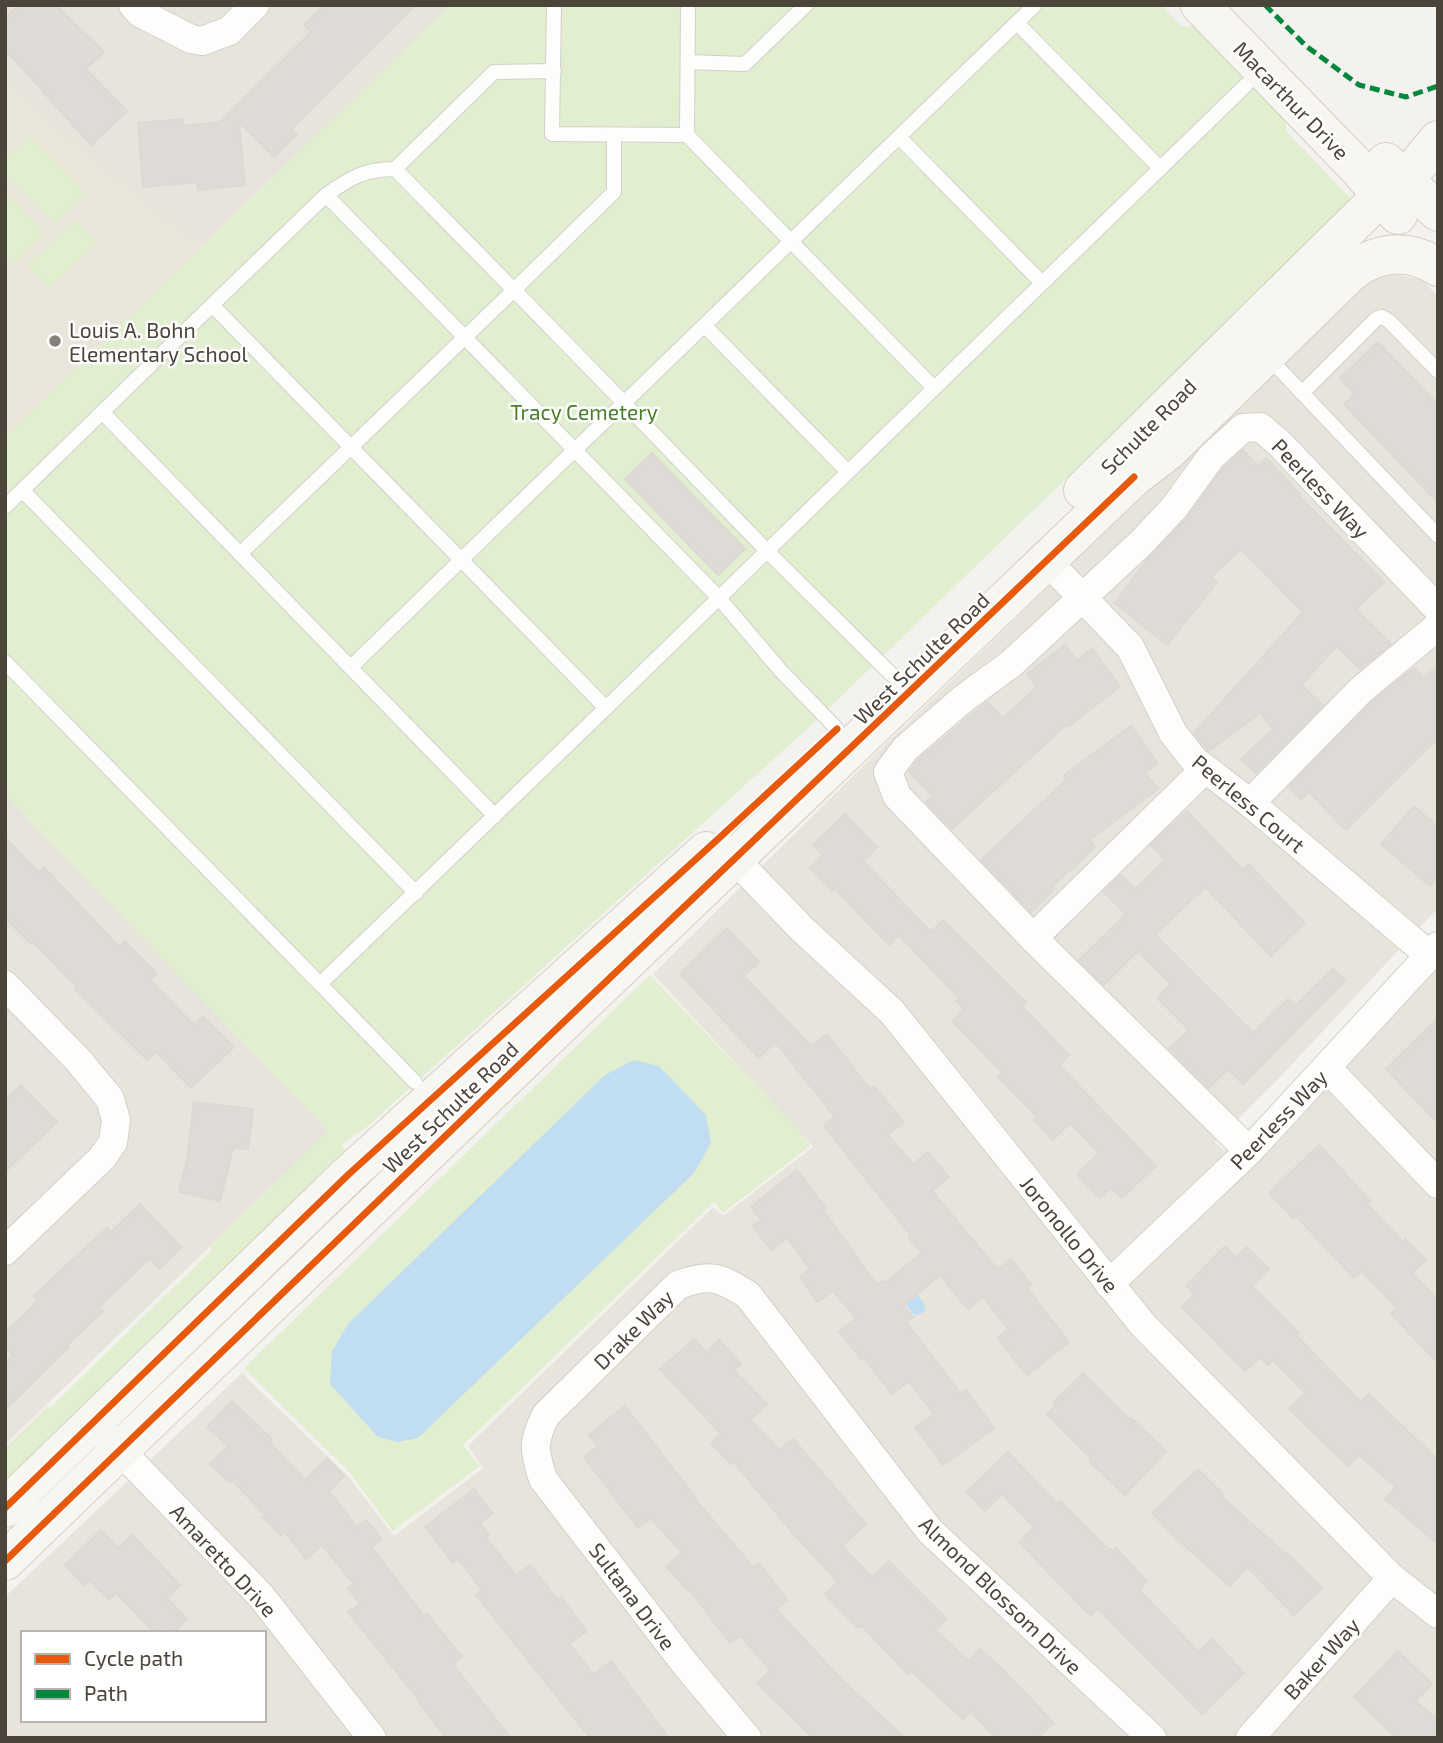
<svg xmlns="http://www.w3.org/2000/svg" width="1443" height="1743" viewBox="0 0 1443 1743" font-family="'Exo 2',sans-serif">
	<rect width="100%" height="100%" fill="#f4f2ee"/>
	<g fill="#e7e4dc" fill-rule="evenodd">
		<path d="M5 5H451L203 245 69 141 5 77Z"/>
		<path d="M1390 273 1422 280 1438 296V908L1281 1076 1215 1142 1224 1151 1438 951V1738H5V1597L242 1373 348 1476 394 1536 483 1468 468 1446 713 1207 723 1216 813 1147 653 974 853 776 1366 280ZM23 1633H264V1720H23Z"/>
		<path d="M5 794 329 1131 5 1445Z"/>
	</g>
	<path fill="#eae5da" d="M5 75 50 119 203 245 5 437Z"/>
	<g fill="#e1eecf">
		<path d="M451 5H1161L1181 26H1205L1283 107 1287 132 1351 199 1345 208 817 720 368 1126 342 1144 347 1154 5 1486V1448L48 1406 51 1407 212 1250 210 1247 328 1131 5 794V437Z"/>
		<path d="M30 136 86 193 54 225 5 176V159Z"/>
		<path d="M5 191 45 233 13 264 5 256Z"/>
		<path d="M75 220 97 243 50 289 27 265Z"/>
		<path d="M650 975 798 1129 810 1146 723 1213 714 1202 463 1445 480 1466 393 1531 350 1473 244 1368Z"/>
	</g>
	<g fill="#c0ddf1">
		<path d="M634 1060 659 1066 706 1115 711 1143 694 1173 418 1438 398 1442 378 1437 330 1384 332 1351 348 1324 605 1075Z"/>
		<path d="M908 1282 925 1305V1311L918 1315 913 1314 906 1304Z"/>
	</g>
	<g fill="#dedbd6" stroke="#dcd9d4" stroke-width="2">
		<path d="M18 5H56L104 52 86 69 127 111 91 145 5 49V18Z"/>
		<path d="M324 5H415L291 129 297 134 274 157 239 122 245 185 198 190 197 182 143 187 138 123 183 119 184 126 220 122 311 32 304 25Z"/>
		<path d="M1378 342 1438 405V503L1344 404 1354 394 1340 378Z"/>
		<path d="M1243 450 1258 466 1266 458 1300 494 1298 495 1384 582 1356 609 1391 644 1360 669 1337 646 1301 685 1323 705 1256 773 1241 759 1273 729 1260 713 1209 751 1194 733 1303 612 1241 549 1211 577 1217 582 1167 645 1115 603 1147 560 1187 518 1223 468Z"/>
		<path d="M652 453 745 549 718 575 625 479Z"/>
		<path d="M1065 645 1077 660 1092 649 1120 686 1068 727 1066 725 952 829 926 802 933 796 909 772 919 759 987 702 1003 718 1037 687 1027 674Z"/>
		<path d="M1438 665V738L1346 830 1309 792 1301 800 1289 787 1372 702 1414 668 1424 678Z"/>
		<path d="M1131 726 1158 763 1145 773 1158 789 1089 840 1095 847 1052 887 1054 889 1031 912 981 860 1067 779 1064 775Z"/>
		<path d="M1414 806 1438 827V876L1430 886 1381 844Z"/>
		<path d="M1187 811 1243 870 1249 864 1305 923 1271 956 1205 887 1155 935 1253 1033 1288 999 1295 1006 1333 968 1345 981 1243 1084 1228 1069 1209 1088 1169 1049 1189 1030 1157 998 1171 984 1138 951 1104 985 1079 960 1126 914 1104 892 1121 875 1135 889 1165 860 1151 845Z"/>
		<path d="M845 814 877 847 863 861 931 932 943 920 1026 1002 1022 1006 1069 1055 1059 1065 1156 1166 1122 1198 1111 1188 1100 1198 1077 1175 1099 1153 1070 1123 1053 1140 1034 1120 1037 1117 998 1077 1003 1073 952 1021 964 1009 956 1001 959 998 899 935 889 945 834 888 832 890 810 868 823 855 813 845Z"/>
		<path d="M5 837 38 872 44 867 119 947 125 941 157 974 150 980 194 1025 203 1016 234 1047 191 1088 156 1052 147 1060 75 989 77 987 33 942 31 944 5 918Z"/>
		<path d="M727 928 759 962 744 976 811 1046 827 1034 870 1089 874 1086 904 1122 888 1135 913 1164 928 1152 949 1177 932 1191 998 1270 1011 1259 1031 1284 1027 1288 1069 1342 1027 1375 997 1338 1008 1329 983 1297 968 1309 940 1275 903 1306 913 1317 906 1322 961 1394 966 1390 994 1428 943 1465 915 1427 934 1414 909 1381 892 1394 864 1358 862 1360 839 1332 856 1318 833 1291 817 1302 800 1277 810 1269 787 1238 771 1250 753 1226 761 1220 751 1207 797 1170 826 1208 823 1210 877 1285 882 1281 885 1283 922 1253 909 1238 911 1236 824 1126 835 1117 775 1042 759 1058 680 974Z"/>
		<path d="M1438 1018V1123L1386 1069Z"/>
		<path d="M21 1085 57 1122 5 1172V1100Z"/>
		<path d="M194 1102 253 1109 248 1149 233 1148 220 1201 179 1192 187 1159Z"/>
		<path d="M1319 1145 1370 1201 1367 1204 1403 1242 1405 1239 1426 1260 1412 1273 1438 1300V1363L1391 1314 1397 1308 1362 1271 1354 1278 1295 1215 1293 1218 1269 1193Z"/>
		<path d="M140 1204 181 1247 159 1269 150 1258 99 1307 103 1311 67 1345 69 1347 5 1410V1362L13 1355 5 1347V1333L38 1301 34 1296 57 1274 107 1228 111 1232Z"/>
		<path d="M1225 1246 1236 1258 1247 1247 1269 1269 1252 1286 1299 1333 1297 1336 1361 1402 1369 1394 1438 1460V1544L1385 1499 1396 1487 1359 1455 1348 1466 1289 1409 1305 1393 1273 1360 1268 1365 1260 1357 1245 1371 1182 1307 1194 1294 1186 1286Z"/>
		<path d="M694 1339 706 1352 719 1340 741 1364 734 1370 767 1404 750 1420 779 1450 793 1439 866 1524 842 1546 872 1577 889 1561 947 1619 935 1630 969 1661 980 1649 1002 1669 1054 1723 1038 1738H996L970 1711 963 1719 911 1671 908 1674 861 1625 858 1628 825 1594 838 1582 791 1531 734 1462 731 1464 711 1443 721 1434 660 1369Z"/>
		<path d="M1083 1373 1130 1420 1131 1418 1166 1451 1125 1495 1090 1462 1092 1460 1047 1414 1056 1405 1054 1402Z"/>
		<path d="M232 1401 272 1439 269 1442 305 1480 327 1458 344 1476 329 1491 357 1527 366 1520 382 1539 372 1547 424 1616 427 1614 462 1657 453 1665 511 1738H446L419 1703 420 1701 348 1612 360 1604 348 1588 354 1584 322 1545 306 1559 285 1532 281 1536 263 1517 265 1515 232 1480 230 1483 210 1464 228 1446 207 1427Z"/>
		<path d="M625 1406 696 1498 695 1499 753 1567 759 1563 787 1600 776 1609 842 1680 905 1738H813L757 1683 771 1670 740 1636 730 1643 689 1589 688 1591 666 1566 682 1553 651 1518 638 1528 584 1457 598 1446 589 1435Z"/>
		<path d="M1008 1452 1057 1504 1060 1501 1109 1550 1110 1549 1113 1551 1116 1548 1147 1581 1139 1590 1199 1652 1212 1639 1244 1673 1202 1714 1098 1609 1091 1616 1019 1542 1034 1527 1002 1494 985 1511 967 1492Z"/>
		<path d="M1198 1469 1223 1494 1221 1496 1286 1554 1287 1553 1322 1588 1294 1615 1247 1567 1230 1586 1177 1539 1152 1513Z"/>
		<path d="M474 1489 493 1513 480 1523 489 1535 485 1537 516 1575 530 1565 558 1600 561 1597 587 1631 569 1644 594 1675 611 1661 669 1738H590L476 1595 482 1590 458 1559 453 1563 425 1527Z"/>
		<path d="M101 1530 118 1548 132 1535 180 1585 167 1598 187 1619 173 1633H155L116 1593 109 1600 89 1580 84 1585 65 1565Z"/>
		<path d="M1398 1651 1432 1684 1415 1701 1438 1720V1738H1396L1354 1697Z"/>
	</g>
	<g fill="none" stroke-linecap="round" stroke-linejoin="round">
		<g stroke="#d2d0cb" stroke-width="16">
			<g id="lane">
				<path d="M554 5 552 134 687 135 688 5"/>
				<path d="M1017 23 1160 168"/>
				<path d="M688 62 745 64 806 5"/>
				<path d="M554 71 494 72 395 169 514 290 614 192V135"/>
				<path d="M687 135 934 388"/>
				<path d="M900 138 1042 283"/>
				<path d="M326 195C350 178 364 169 395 169"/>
				<path d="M705 326 848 472"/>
				<path d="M1267 356 1438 536"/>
				<path d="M1302 393 1376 319 1382 317 1389 321 1438 371"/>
				<path d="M102 412 495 816"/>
				<path d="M22 490 416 893"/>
				<path d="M5 507 212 305"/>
				<path d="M240 554 514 290 624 403 1035 5"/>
				<path d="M5 662 320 984 606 708"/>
				<path d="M351 667C442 579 532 490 624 403L767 551 606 708C475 574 344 439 212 305L326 195 719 598 781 671 837 729"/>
				<path d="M892 675 767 551 1246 85"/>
				<path d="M320 984 415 1082"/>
			</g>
		</g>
		<g stroke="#d2d0cb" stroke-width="30">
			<g id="street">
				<path d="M133 5 140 13 191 39 202 41 229 31 255 5"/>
				<path d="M1047 561 1130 647 1173 733 1194 760 1250 803 1429 955"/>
				<path d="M1250 803 1361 690 1438 626"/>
				<path d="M723 847 802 929 892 1012 1143 1325 1392 1578 1438 1614"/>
				<path d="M1033 938 1205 769"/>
				<path d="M5 985 78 1060 110 1099 116 1120 113 1142 102 1158 5 1251"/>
				<path d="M1327 1068 1438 1184"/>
				<path d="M1249 1151 1033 938 897 796 888 772 905 749 963 699 1012 663 1141 543 1174 508 1211 457 1243 428 1260 427 1278 442 1438 609"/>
				<path d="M1109 1284 1249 1151 1438 946"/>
				<path d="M106 1436 261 1596 372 1738"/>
				<path d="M747 1738 686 1665 543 1479C534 1451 532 1442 546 1415L678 1285C711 1273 719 1277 748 1295L930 1531 1152 1738"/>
				<path d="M1250 1738 1392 1578"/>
			</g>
		</g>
		<g stroke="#d3cfc5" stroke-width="40">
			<g id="secondary">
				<path d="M1200 5 1357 167 1398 215"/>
				<path d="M1386 162 1438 212"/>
				<path d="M1392 203 1405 180 1438 140"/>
				<path d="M1083 490 1364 213 1382 196 1405 180"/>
				<path d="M5 1508 349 1174 706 851"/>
				<path d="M5 1561 548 1037 1134 477 1168 451 1351 272C1378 251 1408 248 1438 267"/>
			</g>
		</g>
		<use href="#lane" stroke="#fdfdfc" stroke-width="14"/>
		<use href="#street" stroke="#fdfdfc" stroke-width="28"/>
		<use href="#secondary" stroke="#f7f6f1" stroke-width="38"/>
		<path stroke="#00873e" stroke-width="5" stroke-dasharray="10 5" stroke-linecap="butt" d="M1265 5 1306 46 1359 85 1406 97 1438 86"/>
		<g stroke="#fff" stroke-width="11">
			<g id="cycleway">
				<path d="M5 1508 349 1174 717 840 837 729"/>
				<path d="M5 1561 548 1037 1134 477"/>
			</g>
		</g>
		<use href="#cycleway" stroke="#e8590c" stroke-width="7"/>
	</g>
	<circle fill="#868178" stroke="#fff" stroke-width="2.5" cx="55" cy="341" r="7"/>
	<g text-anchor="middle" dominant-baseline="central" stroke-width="5" stroke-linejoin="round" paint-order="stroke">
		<g font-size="21" fill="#4b4439" stroke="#fff">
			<text transform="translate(1292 100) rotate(46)">Macarthur Drive</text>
			<text transform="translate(1148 426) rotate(-45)">Schulte Road</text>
			<text transform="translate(1321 488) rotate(46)">Peerless Way</text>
			<text transform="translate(921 658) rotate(-44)">West Schulte Road</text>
			<text transform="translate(1249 803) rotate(40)">Peerless Court</text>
			<text transform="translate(450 1107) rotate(-44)">West Schulte Road</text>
			<text transform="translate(1278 1119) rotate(-46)">Peerless Way</text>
			<text transform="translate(1070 1234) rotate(51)">Joronollo Drive</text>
			<text transform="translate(633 1329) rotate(-45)">Drake Way</text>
			<text transform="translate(224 1560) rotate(47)">Amaretto Drive</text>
			<text transform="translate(1001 1595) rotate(44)">Almond Blossom Drive</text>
			<text transform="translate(633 1596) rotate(53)">Sultana Drive</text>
			<text transform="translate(1321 1658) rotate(-48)">Baker Way</text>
		</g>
		<g font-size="21" fill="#4b4439" stroke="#fff" text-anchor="start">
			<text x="69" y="329">Louis A. Bohn<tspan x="69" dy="24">Elementary School</tspan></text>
		</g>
		<g font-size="21" fill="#4a7f2a" stroke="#fff">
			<text x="584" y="411">Tracy Cemetery</text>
		</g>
	</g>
	<rect width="1443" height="1743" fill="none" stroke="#4b4439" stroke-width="14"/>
	<rect x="21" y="1631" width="245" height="91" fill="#ffffff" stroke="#b7b4b0" stroke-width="2"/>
	<rect x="35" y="1654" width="35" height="10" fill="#e8590c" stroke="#b7b4b0" stroke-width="2"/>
	<text x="84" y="1666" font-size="21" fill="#4b4439">Cycle path</text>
	<rect x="35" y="1689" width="35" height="10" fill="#00873e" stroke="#b7b4b0" stroke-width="2"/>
	<text x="84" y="1701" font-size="21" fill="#4b4439">Path</text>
</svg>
